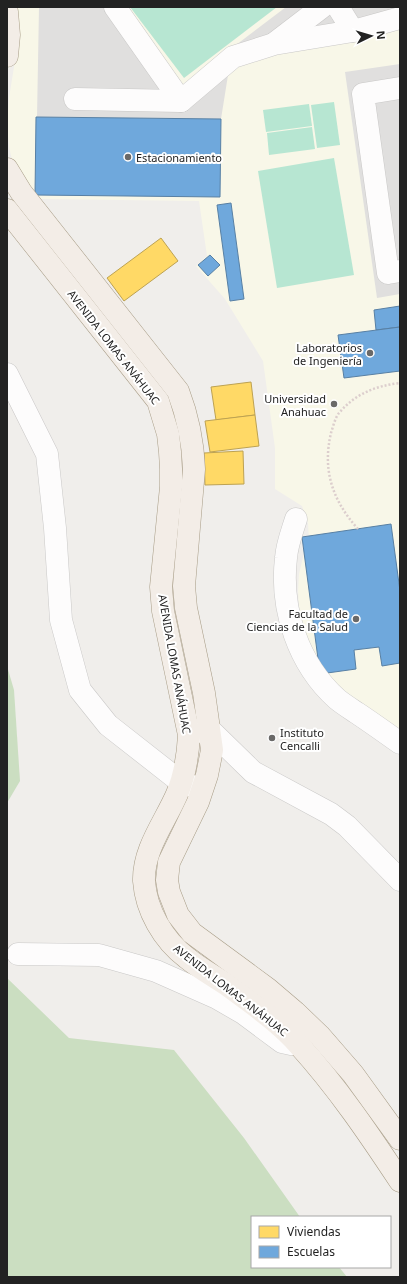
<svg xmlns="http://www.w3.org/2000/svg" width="407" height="1284" viewBox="0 0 407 1284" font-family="'Noto Sans',sans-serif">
	<rect width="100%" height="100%" fill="#f0eeeb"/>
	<path fill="#f8f7e8" d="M17 7H400V735L329 678 306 638 299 609 298 591 299 574 303 557 309 540 308 523 302 506 275 489V448L263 361 225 299 196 266 207 256 199 201 40 199 18 173 11 156 9 146 7 126 9 98 18 42 19 24Z"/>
	<g fill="#cbdec1">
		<path d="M7 666 14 690 20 781 7 803Z"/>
		<path d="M7 978 69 1038 174 1050 244 1138 300 1217H252V1267H339L347 1277H7Z"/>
	</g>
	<g fill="#b7e6d2">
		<path d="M130 7H277L184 78Z"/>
		<path d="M334 102 340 145 317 148 311 105Z"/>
		<path d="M309 104 312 126 266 132 263 110Z"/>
		<path d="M312 127 315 149 269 155 267 133Z"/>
		<path d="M334 158 354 275 277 288 258 171Z"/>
	</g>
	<g fill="#e0dfde">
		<path d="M39 7H123L182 86 286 7H400V12L229 69 221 119 37 117Z"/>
		<path d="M400 64V294L377 298 345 72Z"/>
	</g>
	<g fill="#ffd966" stroke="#bda252">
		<path d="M161 238 178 261 124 301 107 278Z"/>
		<path d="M251 382 255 415 216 420 211 387Z"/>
		<path d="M255 415 259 446 210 452 205 421Z"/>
		<path d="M243 451 244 484 205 485 204 453Z"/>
	</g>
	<g fill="#6fa8dc" stroke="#5880a4">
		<path d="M36 117 221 119 220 197 35 195Z"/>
		<path d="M231 203 244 299 230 301 217 205Z"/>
		<path d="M210 255 220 265 208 276 198 265Z"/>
		<path d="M400 306V327L376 330 374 310Z"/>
		<path d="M400 327V371L344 378 338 335Z"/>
		<path d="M391 524 400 591V663L382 666 379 647 354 650 356 669 320 674 302 537Z"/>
	</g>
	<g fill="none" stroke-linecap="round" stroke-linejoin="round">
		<g stroke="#c9c8c7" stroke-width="23">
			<g id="minor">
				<path d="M115 7 181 101"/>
				<path d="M338 7 353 31"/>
				<path d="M275 43 322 7"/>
				<path d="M400 88 363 94 388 273 400 271"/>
				<path d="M75 99 181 101 233 57 274 44 353 31 400 18"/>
				<path d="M7 374 47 454 55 528 61 620 80 690 108 725 182 783 199 788"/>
				<path d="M296 519C292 532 287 544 286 558 280 609 298 664 337 699 343 704 351 709 357 713 372 723 386 733 400 743"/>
				<path d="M198 732 209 729 253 772 331 814 347 826 400 880"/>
				<path d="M18 954 99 955 156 971 217 998 243 1013 282 1042 291 1044H298"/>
			</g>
		</g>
		<g stroke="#a79c86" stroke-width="23">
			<g id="major">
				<path d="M7 12 9 35 7 56"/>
				<path d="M7 169 21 192 178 391C188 417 193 441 194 469L184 586 186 608 204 693 212 750 207 775 198 802 169 862 167 880 169 892 178 915 192 933 268 989 295 1012 320 1036 353 1074 400 1139"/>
				<path d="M7 210 158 401 168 434 170 452 171 469V487L161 587 163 611 189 735C188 755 185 775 177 794 165 822 143 849 144 881 146 910 163 940 187 958 199 968 214 976 227 985 251 1003 279 1022 299 1045 337 1087 369 1134 400 1181"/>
			</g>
		</g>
		<path stroke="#dccecd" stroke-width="2.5" stroke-dasharray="2 2" stroke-linecap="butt" d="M358 529C333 501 322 471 331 433 333 427 335 418 339 413 355 394 375 386 400 383"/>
		<use href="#minor" stroke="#fdfcfc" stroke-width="22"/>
		<use href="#major" stroke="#f3ede7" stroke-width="22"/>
	</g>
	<g fill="#6a6968" stroke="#fff" stroke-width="1.5">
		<circle cx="128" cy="157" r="4"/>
		<circle cx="370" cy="353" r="4"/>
		<circle cx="334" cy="404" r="4"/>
		<circle cx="356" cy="619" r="4"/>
		<circle cx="272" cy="738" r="4"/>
	</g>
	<g text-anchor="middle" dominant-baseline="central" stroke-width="4" stroke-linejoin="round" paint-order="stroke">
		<g font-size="11" fill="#222" stroke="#fff" text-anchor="end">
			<text x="136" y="157" text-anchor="start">Estacionamiento</text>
			<text x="362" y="347">Laboratorios<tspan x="362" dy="13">de Ingeniería</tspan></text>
			<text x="326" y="398">Universidad<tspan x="326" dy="13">Anahuac</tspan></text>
			<text x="348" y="613">Facultad de<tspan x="348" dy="13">Ciencias de la Salud</tspan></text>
			<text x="280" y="732" text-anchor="start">Instituto<tspan x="280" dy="13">Cencalli</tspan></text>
		</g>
		<g font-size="11" fill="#222" stroke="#fff">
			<text transform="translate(114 347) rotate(52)">AVENIDA LOMAS ANÁHUAC</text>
			<text transform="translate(175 664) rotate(80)">AVENIDA LOMAS ANÁHUAC</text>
			<text transform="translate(231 990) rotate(38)">AVENIDA LOMAS ANÁHUAC</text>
		</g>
	</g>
	<rect width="407" height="1284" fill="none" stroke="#222222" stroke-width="16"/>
	<rect x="251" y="1216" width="140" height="52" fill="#ffffff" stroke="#a7a7a7"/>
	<rect x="259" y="1226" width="20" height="12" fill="#ffd966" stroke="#a7a7a7"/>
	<text x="287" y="1236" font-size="12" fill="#222222">Viviendas</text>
	<rect x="259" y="1246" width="20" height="12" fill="#6fa8dc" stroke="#a7a7a7"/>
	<text x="287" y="1256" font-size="12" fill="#222222">Escuelas</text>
	<g transform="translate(371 36) rotate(85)" stroke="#ffffff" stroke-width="3" paint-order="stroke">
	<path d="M0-3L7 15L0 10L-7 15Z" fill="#222222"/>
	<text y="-6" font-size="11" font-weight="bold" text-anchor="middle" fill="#222222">N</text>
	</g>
</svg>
